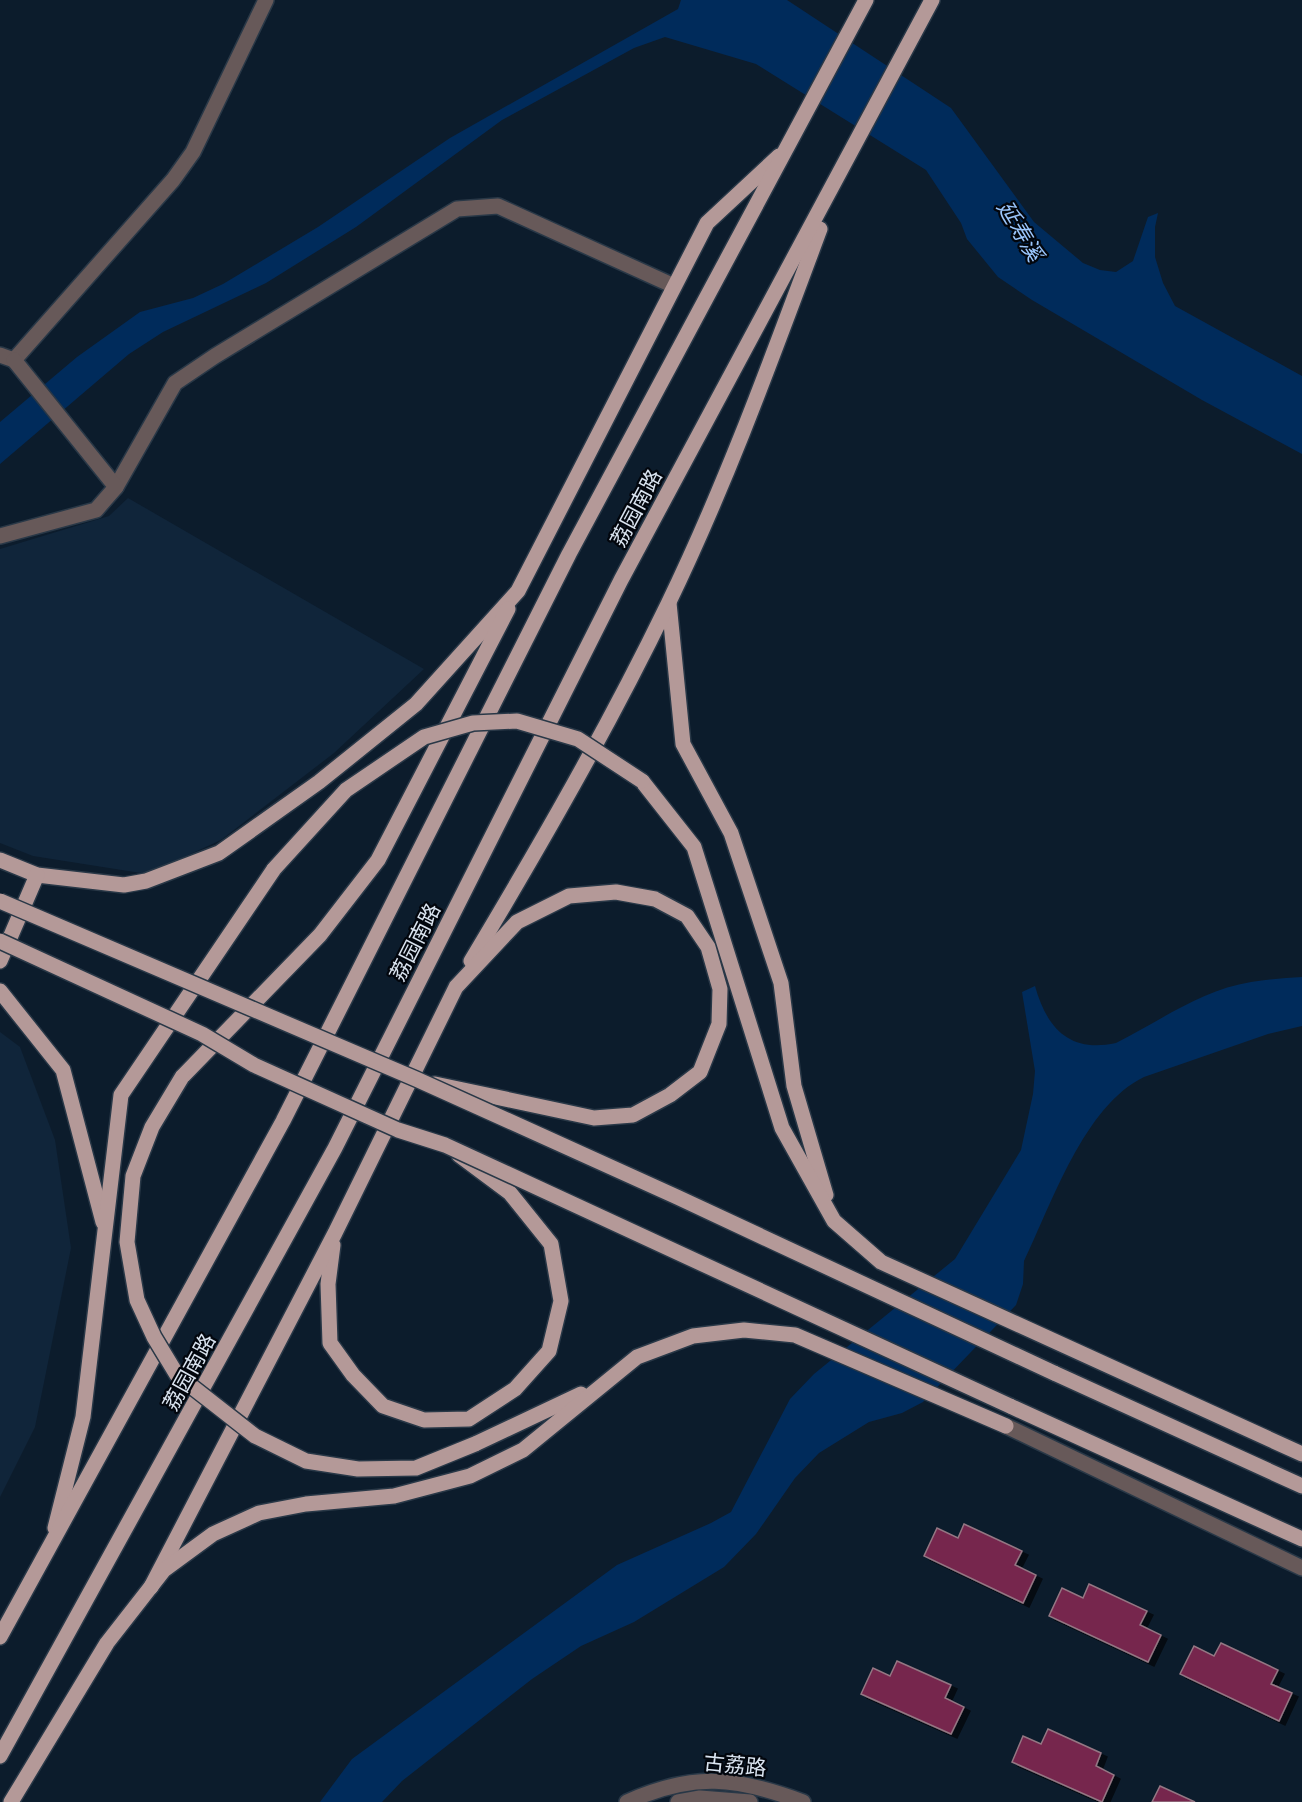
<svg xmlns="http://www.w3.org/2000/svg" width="1302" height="1802" viewBox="0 0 1302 1802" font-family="Montserrat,'Noto Sans SC',sans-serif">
	<defs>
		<filter id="shadow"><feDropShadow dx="6" dy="4" stdDeviation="0" flood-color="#0009"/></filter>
	</defs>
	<rect width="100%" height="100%" fill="#0c1c2c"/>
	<g fill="#10253a">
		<path d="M128 498 424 669 334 753 221 840 147 874 33 856 0 843V549L109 516Z"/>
		<path d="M0 1032 20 1047 55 1140 71 1248 35 1427 0 1497Z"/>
	</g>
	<g fill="#002b5b">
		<path d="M681 0H787L951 108 1034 222 1083 263 1100 270 1116 272 1133 261 1148 217 1158 213 1155 227V257L1163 283 1175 306 1302 376V454L1202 400 1032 300 998 277 967 239 961 223 926 170 756 64 665 37 634 48 502 120 356 227 266 283 163 332 129 354 0 464V422L77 357 140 312 193 298 223 284 318 227 450 138 678 9Z"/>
		<path d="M1302 977V1026L1268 1034 1144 1077C1084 1106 1052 1203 1024 1261L1023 1284 1016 1305 923 1402 902 1413 869 1422 819 1453 795 1478 756 1534 724 1567 634 1622 581 1646 532 1679 402 1781 382 1802H320L352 1759 617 1565 711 1523 731 1512 790 1399 814 1374 955 1259 1021 1150 1033 1094 1035 1071 1022 992 1035 986C1047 1029 1070 1053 1116 1043 1160 1021 1201 990 1251 982 1268 979 1285 978 1302 977Z"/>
	</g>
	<g fill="#76254e" stroke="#947783" stroke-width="1.5" filter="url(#shadow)">
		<path d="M964 1524 1022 1551 1015 1565 1036 1575 1023 1603 924 1556 937 1528 958 1538Z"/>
		<path d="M1089 1584 1147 1611 1140 1625 1161 1635 1148 1662 1049 1616 1062 1588 1083 1598Z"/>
		<path d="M1221 1643 1278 1670 1271 1684 1292 1693 1279 1721 1180 1674 1194 1646 1214 1656Z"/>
		<path d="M897 1661 951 1685 945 1698 964 1707 951 1734 861 1694 873 1668 890 1676Z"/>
		<path d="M1048 1729 1101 1753 1096 1766 1114 1775 1102 1802 1012 1762 1023 1736 1041 1744Z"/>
		<path d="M1160 1786 1195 1802H1152Z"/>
	</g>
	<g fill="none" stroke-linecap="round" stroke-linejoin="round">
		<g stroke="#293847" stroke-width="18">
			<g id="minor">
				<path d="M0 355 14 360 173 180 193 152 266 0"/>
				<path d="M116 487 175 383 215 356 457 209 498 206 674 286"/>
				<path d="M0 536 96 510 116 487 14 360"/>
				<path d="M1006 1426 1302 1568"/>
				<path d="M627 1802C694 1772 736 1777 803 1802"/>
				<path d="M678 1802 700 1798 750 1802"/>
			</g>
		</g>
		<g stroke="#293847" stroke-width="18">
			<g id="major">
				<path d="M669 603 683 744 731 833 781 983 794 1086 826 1195"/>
				<path d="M642 781 694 847 782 1128 834 1221 881 1262 1302 1454"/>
				<path d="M0 860 37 875 124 885 146 881 219 853 319 782 416 704 518 591 707 223 779 156"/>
				<path d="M0 961 37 875"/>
				<path d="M471 961C541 844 609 726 668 604 727 482 773 355 820 229"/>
				<path d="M0 991 63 1070 103 1222"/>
				<path d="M182 1077 320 935 378 860 508 609"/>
				<path d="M333 1245 328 1284 330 1343 353 1375 383 1406 424 1420 469 1419 515 1389 549 1351 561 1301 551 1244 510 1193 459 1155"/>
				<path d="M1054 1373 1302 1486"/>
				<path d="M1010 1406 1302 1539"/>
				<path d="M475 1444 581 1394"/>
				<path d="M55 1528 83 1417 121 1095 274 869"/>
				<path d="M151 1587 335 1233 456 987 517 922 569 896 616 892 655 899 687 916 708 947 720 989 719 1024 700 1072 670 1095 633 1115 594 1118 435 1084"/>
				<path d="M0 1637 283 1121 569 554 866 0"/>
				<path d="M0 1756 335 1148 621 580 932 0"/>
				<path d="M11 1802 107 1643 164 1570 213 1534 259 1513 306 1504 394 1496 470 1476 523 1450 637 1357 693 1336 744 1330 795 1335 1006 1426"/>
			</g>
		</g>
		<use href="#minor" stroke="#675959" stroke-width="15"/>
		<use href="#major" stroke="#b49998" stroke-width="15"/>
		<g stroke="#293847" stroke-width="18" stroke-linecap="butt">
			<g id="major-bridge">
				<path d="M274 869 346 790 424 737 473 723 517 721 578 739 642 781"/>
				<path d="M0 901 416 1079 677 1197 1054 1373"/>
				<path d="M0 941 202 1034 254 1065 398 1130 445 1145 1010 1406"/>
				<path d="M182 1077 152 1127 133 1176 127 1242 137 1300 154 1337 177 1375 255 1436 306 1461 358 1469 416 1468 475 1444"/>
			</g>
		</g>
		<use href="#major-bridge" stroke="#b49998" stroke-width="15"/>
	</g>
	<g text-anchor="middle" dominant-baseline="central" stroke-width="4.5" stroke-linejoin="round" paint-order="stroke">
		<g font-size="21" fill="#dae4f0" stroke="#02060d">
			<text transform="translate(636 508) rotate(-62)">荔园南路</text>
			<text transform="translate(415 942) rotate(-63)">荔园南路</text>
			<text transform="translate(189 1372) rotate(-61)">荔园南路</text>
			<text transform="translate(735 1765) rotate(6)">古荔路</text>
		</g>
		<g font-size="22" font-style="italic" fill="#9bc6fd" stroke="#02060d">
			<text transform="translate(1020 231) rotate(59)">延寿溪</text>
		</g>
	</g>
</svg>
